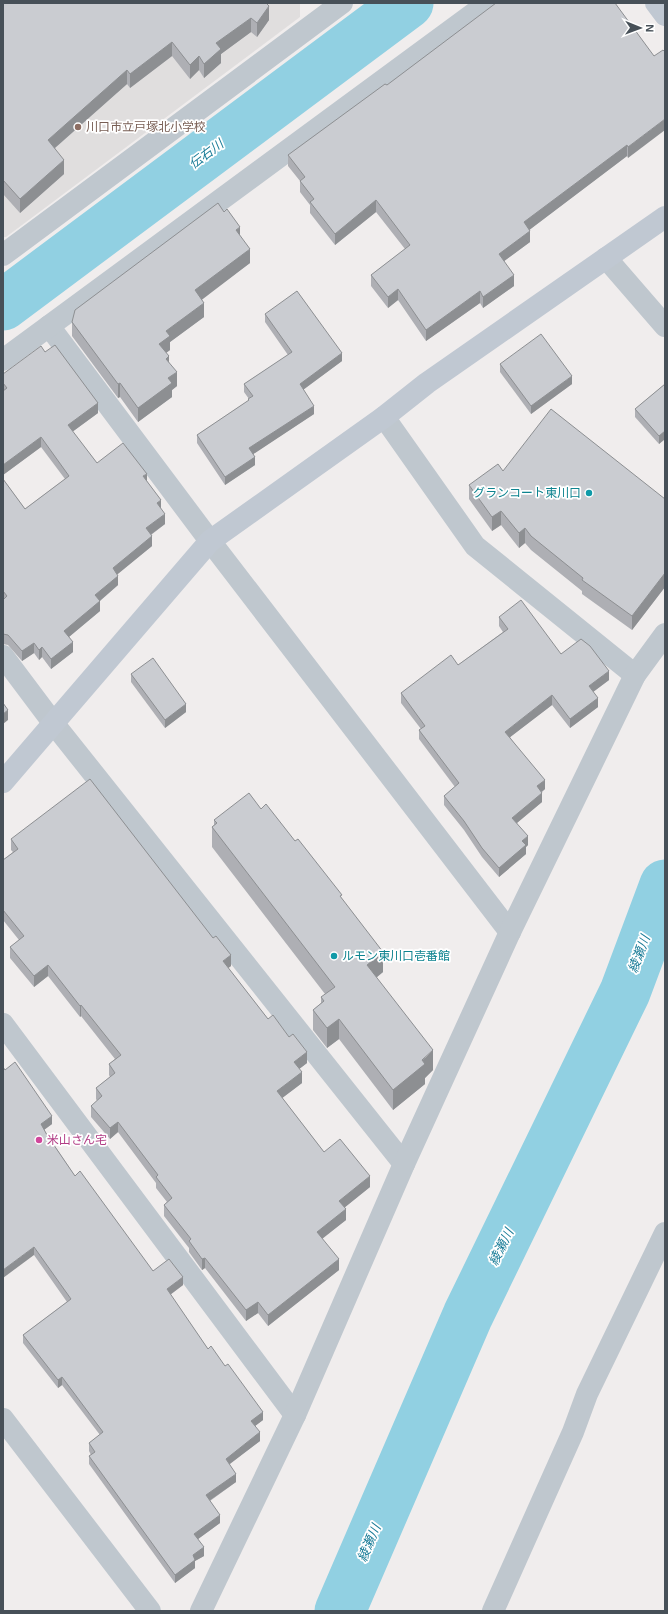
<svg xmlns="http://www.w3.org/2000/svg" width="668" height="1614" viewBox="0 0 668 1614" font-family="Helvetica,'Noto Sans JP',sans-serif">
	<rect width="100%" height="100%" fill="#f0eded"/>
	<path fill="#e0dede" d="M3 3H300V17L6 237H3Z"/>
	<g fill="none" stroke-linecap="round" stroke-linejoin="round">
		<g stroke="#91d0e2" stroke-width="51">
			<path d="M3 305 408 3"/>
			<path d="M340 1611 468 1315 625 992 665 885"/>
		</g>
		<g stroke="#bfc7ce" stroke-width="22">
			<path d="M3 255 342 3"/>
			<path d="M606 258 665 326"/>
			<path d="M49 326 210 541 510 932"/>
			<path d="M3 360 488 3"/>
			<path d="M384 417 475 546 635 675"/>
			<path d="M3 656 54 724 404 1164"/>
			<path d="M3 1024 295 1415"/>
			<path d="M3 1419 150 1611"/>
			<path d="M201 1611 295 1415 404 1164 510 932 635 675 665 634"/>
			<path d="M493 1611 573 1432 587 1394 665 1233"/>
		</g>
		<g stroke="#c0c8d2" stroke-width="22">
			<path d="M656 3 665 15"/>
			<path d="M3 782 210 541 384 417 427 383 665 217"/>
		</g>
	</g>
	<g fill="#aeafb4">
		<path d="M3 3H266L269 20 257 37 251 32 221 54V63L204 78 199 70 190 79 172 56 130 88 127 84 55 148 64 174 20 213 3 194Z"/>
		<path d="M654 56 628 158 627 156 529 230 530 242 504 261 514 286 483 308 480 303 426 341 398 300 388 308 371 286V275L405 249 376 212 335 245 310 213V205L300 192V181L288 166V155L387 85Z"/>
		<path d="M240 236 250 263 201 299 204 317 170 342V350L166 353 177 386 172 390V397L138 422 120 397 118 398 72 336V322Z"/>
		<path d="M665 268V282L664 281V269Z"/>
		<path d="M265 314 342 361 303 390 314 414 253 454 255 465 225 485 197 443V435L248 401 249 399 244 392V384L288 355 265 322Z"/>
		<path d="M45 352 98 413 72 432 97 463 147 481 161 509 165 524 151 535 152 546 117 574 118 585 100 601V611L69 637 73 652 51 669 42 657 39 660 34 653 22 661 8 645 3 644V479L25 509 65 479 41 447 3 475V374Z"/>
		<path d="M500 364 572 384 531 414 500 372Z"/>
		<path d="M665 384V439L659 444 635 417V409Z"/>
		<path d="M503 471 665 499V587L632 630 582 594V591L531 550 525 543 519 548 501 525 492 531 469 499V485Z"/>
		<path d="M499 617 561 654 609 680 593 692 598 707 570 728 552 705 510 737 545 789 542 792V802L517 823 528 845 526 847V854L499 877 482 857 464 830 444 805V796L455 787 419 739V730L421 729 401 703V693L458 665 503 632 499 626Z"/>
		<path d="M131 674 186 712 165 728 131 682Z"/>
		<path d="M261 809 295 841 342 899 383 972 376 978 433 1070 425 1078V1084L393 1110 339 1039 327 1048 313 1030V1010L321 1003V997L325 994 212 847V827L214 825V820Z"/>
		<path d="M11 839 231 966 228 968 268 1019 307 1063 299 1069 302 1083 282 1098 324 1152 370 1187 345 1207 346 1220 322 1238 339 1270 268 1326 258 1313 246 1321 205 1268 202 1270 189 1252V1248L164 1216V1205L167 1202 156 1188V1183L118 1132 110 1139 91 1117V1106L97 1101 96 1099V1088L110 1077 109 1075V1064L115 1059 81 1016 80 1017 48 976 34 987 10 958V947L19 940 3 920V860L13 852 11 850Z"/>
		<path d="M5 1070 52 1124 44 1130 75 1176 153 1271 183 1285 170 1295 208 1349 263 1420 255 1426 260 1441 229 1464 236 1482 210 1501 220 1523 198 1539 204 1556 195 1561V1568L175 1583 89 1464V1456L91 1455 89 1451V1443L100 1435 62 1385 58 1388 23 1343V1335L67 1302 34 1255Z"/>
	</g>
	<g fill="#8d8f92">
		<path d="M269 6V20L257 37V23Z"/>
		<path d="M251 18V32L221 54V63L204 78V64L216 43Z"/>
		<path d="M172 42V56L130 88V74Z"/>
		<path d="M199 56V70L190 79V65Z"/>
		<path d="M127 70V84L48 154V140Z"/>
		<path d="M665 119V130L628 158V147Z"/>
		<path d="M627 145V156L524 234V222Z"/>
		<path d="M64 160V174L20 213V199Z"/>
		<path d="M376 200V212L335 245V234Z"/>
		<path d="M240 227V241L236 230Z"/>
		<path d="M530 231V242L499 265V254Z"/>
		<path d="M250 249V263L195 305V290Z"/>
		<path d="M514 275V286L483 308V297Z"/>
		<path d="M398 289V300L388 308V297Z"/>
		<path d="M480 291V303L426 341V330Z"/>
		<path d="M204 303V317L170 342V350L159 358V344L166 331Z"/>
		<path d="M342 353V361L300 392V384Z"/>
		<path d="M169 356V371L166 359Z"/>
		<path d="M177 372V386L172 390V397L138 422V408L168 378Z"/>
		<path d="M572 376V384L531 414V406Z"/>
		<path d="M120 383V397L118 398V384Z"/>
		<path d="M98 403V413L68 435V425Z"/>
		<path d="M314 406V414L249 457V448Z"/>
		<path d="M665 431V439L659 444V436Z"/>
		<path d="M41 437V447L3 475V465Z"/>
		<path d="M255 457V465L225 485V477Z"/>
		<path d="M147 474V484L143 476Z"/>
		<path d="M161 500V510L157 503Z"/>
		<path d="M501 511V525L492 531V517Z"/>
		<path d="M165 514V524L146 538V528Z"/>
		<path d="M525 528V543L519 548V533Z"/>
		<path d="M152 536V546L113 578V568Z"/>
		<path d="M665 573V587L632 630V616Z"/>
		<path d="M118 576V585L95 605V595Z"/>
		<path d="M100 601V611L64 641V631Z"/>
		<path d="M73 642V652L51 669V659Z"/>
		<path d="M34 643V653L22 661V651Z"/>
		<path d="M42 647V657L39 660V650Z"/>
		<path d="M609 671V680L589 695V686Z"/>
		<path d="M552 695V705L505 741V732Z"/>
		<path d="M598 698V707L570 728V719Z"/>
		<path d="M186 704V712L165 728V720Z"/>
		<path d="M8 710V720L3 724V714Z"/>
		<path d="M545 780V789L537 795V786Z"/>
		<path d="M542 793V802L512 827V818Z"/>
		<path d="M528 836V845L526 847V854L499 877V868L522 841Z"/>
		<path d="M383 952V972L367 985V965Z"/>
		<path d="M231 955V966L223 972V961Z"/>
		<path d="M48 965V976L34 987V976Z"/>
		<path d="M81 1005V1016L80 1017V1006Z"/>
		<path d="M339 1019V1039L327 1048V1028Z"/>
		<path d="M433 1050V1070L425 1078V1084L393 1110V1090Z"/>
		<path d="M307 1052V1063L294 1073V1062Z"/>
		<path d="M302 1072V1083L277 1102V1091Z"/>
		<path d="M52 1116V1124L41 1132V1124Z"/>
		<path d="M118 1122V1132L110 1139V1128Z"/>
		<path d="M370 1176V1187L339 1212V1201Z"/>
		<path d="M346 1209V1220L317 1243V1232Z"/>
		<path d="M34 1247V1255L3 1278V1270Z"/>
		<path d="M205 1258V1268L202 1270V1259Z"/>
		<path d="M339 1259V1270L268 1326V1315Z"/>
		<path d="M183 1277V1285L167 1297V1289Z"/>
		<path d="M258 1302V1313L246 1321V1310Z"/>
		<path d="M62 1377V1385L58 1388V1380Z"/>
		<path d="M263 1412V1420L251 1429V1421Z"/>
		<path d="M260 1432V1441L226 1467V1459Z"/>
		<path d="M236 1474V1482L206 1503V1495Z"/>
		<path d="M220 1515V1523L194 1542V1534Z"/>
		<path d="M204 1547V1556L195 1561V1568L175 1583V1575L193 1555Z"/>
	</g>
	<g fill="#caccd1" stroke="#8d8f92">
		<path d="M3 3H266L269 6 257 23 251 18 216 43 221 49 204 64 199 56 190 65 172 42 130 74 127 70 48 140 64 160 20 199 3 180Z"/>
		<path d="M496 3H615L654 56 663 50 665 52V119L628 147 627 145 524 222 530 231 499 254 514 275 483 297 480 291 426 330 398 289 388 297 371 275 410 245 376 200 335 234 310 202 314 199 300 181 305 177 288 155 385 84 387 85Z"/>
		<path d="M218 203 224 212 227 209 240 227 236 230 250 249 195 290 204 303 166 331 170 336 159 344 169 356 166 359 177 372 168 378 172 383 138 408 120 383 118 384 72 322 75 310Z"/>
		<path d="M297 291 342 353 300 384 314 406 249 448 255 457 225 477 197 435 249 400 248 399 253 396 244 384 292 352 265 314Z"/>
		<path d="M541 334 572 376 531 406 500 364Z"/>
		<path d="M55 345 98 403 68 425 97 463 123 443 147 474 143 476 161 500 157 503 165 514 146 528 152 536 113 568 118 576 95 595 100 601 64 631 73 642 51 659 42 647 39 650 34 643 22 651 8 635 3 634V600L7 596 3 591V479L25 509 69 476 41 437 3 465V391L7 388 3 383V374L41 346 45 352Z"/>
		<path d="M665 384V431L659 436 635 409Z"/>
		<path d="M551 409 665 499V573L632 616 582 580 583 578 531 536 525 528 519 533 501 511 492 517 469 485 498 464 503 471Z"/>
		<path d="M521 600 561 654 581 639 590 646 609 671 589 686 598 698 570 719 552 695 505 732 545 780 537 786 542 793 512 818 528 836 522 841 526 845 499 868 482 848 464 821 444 796 459 783 419 730 425 726 401 693 451 655 458 665 508 629 499 617Z"/>
		<path d="M153 658 186 704 165 720 131 674Z"/>
		<path d="M3 703 8 710 3 714Z"/>
		<path d="M90 779 213 938 216 936 231 955 223 961 268 1019 273 1015 289 1037 293 1034 307 1052 294 1062 302 1072 277 1091 324 1152 340 1139 370 1176 339 1201 346 1209 317 1232 339 1259 268 1315 258 1302 246 1310 205 1258 202 1259 189 1241 191 1239 164 1205 172 1198 156 1177 158 1175 118 1122 110 1128 91 1106 102 1096 96 1088 115 1073 109 1064 121 1055 81 1005 80 1006 48 965 34 976 10 947 24 936 3 910V860L18 849 11 839Z"/>
		<path d="M249 793 261 809 266 804 295 841 298 839 342 895 340 896 383 952 367 965 433 1050 422 1060 425 1064 393 1090 339 1019 327 1028 313 1010 324 1001 321 997 335 987 212 827 217 823 214 820Z"/>
		<path d="M15 1062 52 1116 41 1124 47 1135 75 1176 80 1171 153 1271 169 1259 183 1277 167 1289 208 1349 211 1346 225 1366 228 1364 263 1412 251 1421 260 1432 226 1459 236 1474 206 1495 220 1515 194 1534 204 1547 193 1555 195 1560 175 1575 89 1456 95 1452 89 1443 103 1432 62 1377 58 1380 23 1335 71 1299 34 1247 3 1270V1067L5 1070Z"/>
	</g>
	<circle fill="#8d6e63" stroke="#fff" stroke-width="1.5" cx="78" cy="127" r="4"/>
	<g fill="#0f9aa8" stroke="#fff" stroke-width="1.5">
		<circle cx="589" cy="493" r="4"/>
		<circle cx="334" cy="956" r="4"/>
	</g>
	<circle fill="#d1479c" stroke="#fff" stroke-width="1.5" cx="39" cy="1140" r="4"/>
	<g text-anchor="middle" dominant-baseline="central" stroke-width="3.5" stroke-linejoin="round" paint-order="stroke">
		<g font-size="12" fill="#785e54" stroke="#fff" text-anchor="start">
			<text x="86" y="127">川口市立戸塚北小学校</text>
		</g>
		<g font-size="12" fill="#0d838f" stroke="#fff" text-anchor="end">
			<text x="581" y="493">グランコート東川口</text>
			<text x="342" y="956" text-anchor="start">ルモン東川口壱番館</text>
		</g>
		<g font-size="12" fill="#b23c85" stroke="#fff" text-anchor="start">
			<text x="47" y="1140">米山さん宅</text>
		</g>
		<g font-size="13" font-style="italic" fill="#1b7d98" stroke="#fff">
			<text transform="translate(206 154) rotate(-37)">伝右川</text>
			<text transform="translate(639 954) rotate(-70)">綾瀬川</text>
			<text transform="translate(501 1247) rotate(-64)">綾瀬川</text>
			<text transform="translate(369 1543) rotate(-67)">綾瀬川</text>
		</g>
	</g>
	<rect width="668" height="1614" fill="none" stroke="#475058" stroke-width="8"/>
	<g transform="translate(640 28) rotate(91)" stroke="#ffffff" stroke-width="3" paint-order="stroke">
	<path d="M0-3L7 15L0 10L-7 15Z" fill="#475058"/>
	<text y="-6" font-size="11" font-weight="bold" text-anchor="middle" fill="#475058">N</text>
	</g>
</svg>
